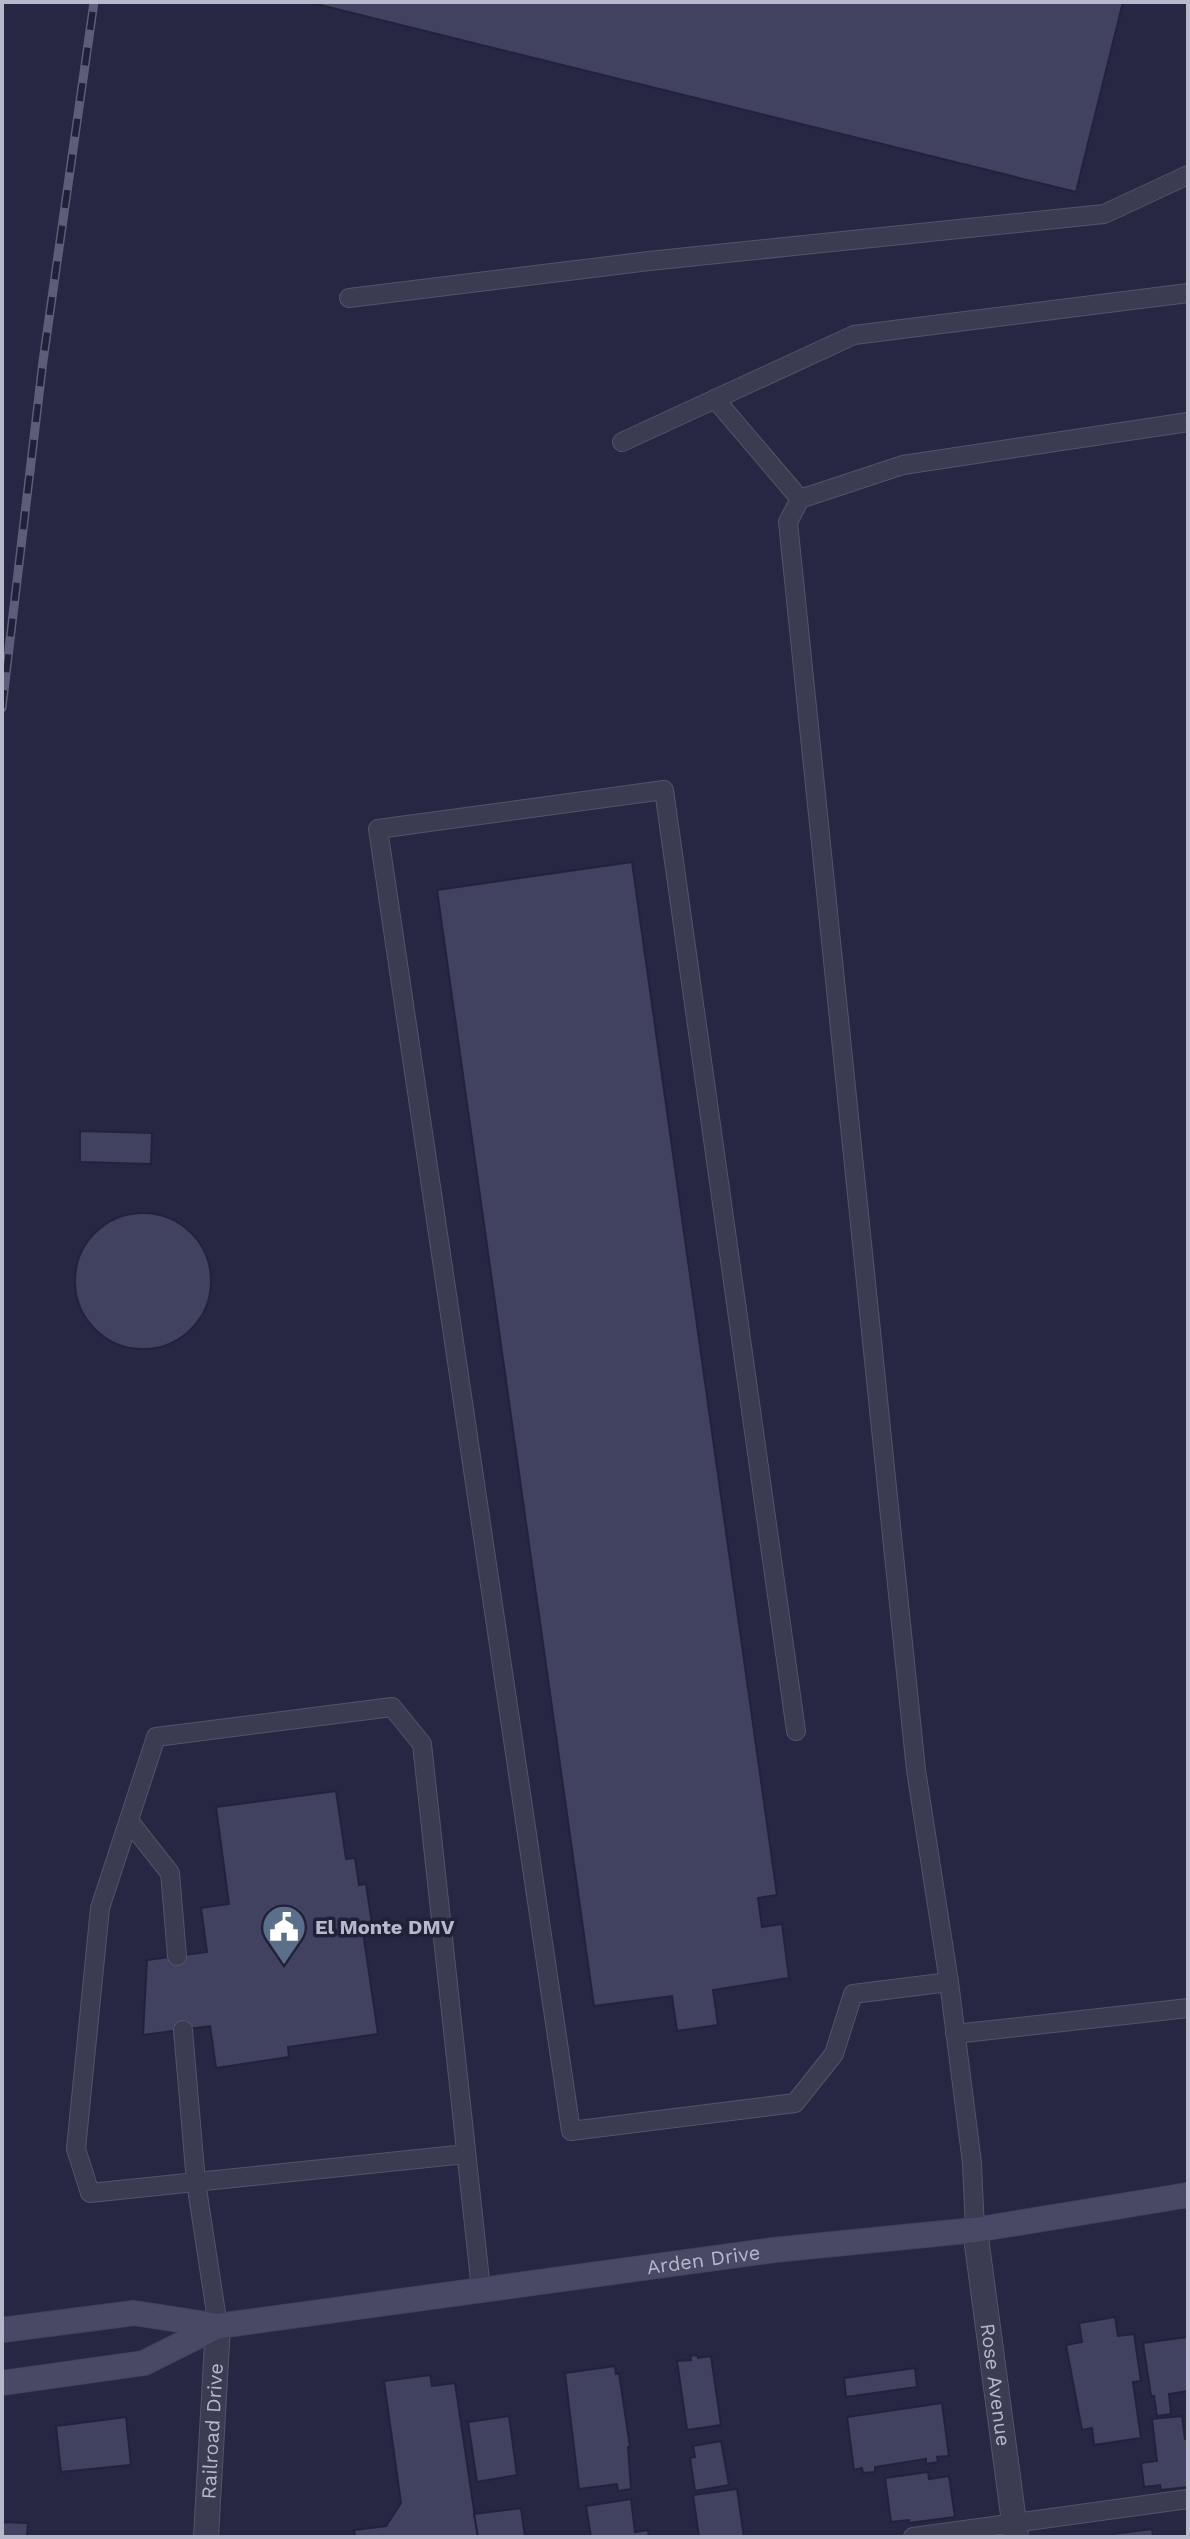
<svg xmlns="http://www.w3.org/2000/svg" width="1190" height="2539" viewBox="0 0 1190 2539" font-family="'Work Sans',sans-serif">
	<rect width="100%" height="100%" fill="#272743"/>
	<g fill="#414160" stroke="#22223a" stroke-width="2">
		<path d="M308 2H1123L1076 192Z"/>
		<path d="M632 862 777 1895 758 1898 762 1927 782 1924 789 1978 713 1990 718 2025 677 2031 672 1996 594 2006 437 890Z"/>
		<path d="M80 1131 152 1133 151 1164 80 1162Z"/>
		<circle cx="143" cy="1281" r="68"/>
		<path d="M336 1791 346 1859 355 1858 359 1885 366 1884 373 1930 363 1932 378 2034 288 2047 289 2057 216 2068 210 2026 143 2035 147 1960 207 1952 201 1908 229 1904 216 1807Z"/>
		<path d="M1115 2317 1118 2336 1134 2334 1141 2381 1133 2382 1141 2438 1094 2445 1092 2428 1082 2430 1066 2345 1082 2342 1079 2323Z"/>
		<path d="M1187 2337 1188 2391 1169 2394 1171 2414 1157 2416 1154 2396H1151L1143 2343Z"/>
		<path d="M697 2355 698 2358 711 2356 721 2425 687 2430 677 2361 691 2360 690 2356Z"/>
		<path d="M615 2366 616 2374 619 2373 630 2447H628L631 2489 618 2491 617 2484 579 2489 565 2373Z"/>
		<path d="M915 2368 917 2387 846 2397 844 2378Z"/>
		<path d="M430 2375 432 2386 455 2383 478 2537H355L354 2530 386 2526 401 2503 384 2381Z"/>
		<path d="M942 2403 949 2456 937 2457 938 2462 926 2464V2459L875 2467V2472L863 2473 862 2468 854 2470 847 2417Z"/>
		<path d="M509 2416 517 2475 477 2482 468 2422Z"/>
		<path d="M1182 2416 1185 2439H1188V2487L1161 2490 1160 2485 1144 2487 1141 2463 1157 2461 1152 2419Z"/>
		<path d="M126 2417 131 2465 61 2472 56 2426Z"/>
		<path d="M721 2441 729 2485 695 2491 690 2458 695 2457 693 2446Z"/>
		<path d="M928 2472 929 2479 949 2476 955 2517 909 2523V2520L891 2522 885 2478Z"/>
		<path d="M737 2489 744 2537H699L693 2495Z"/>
		<path d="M631 2499 635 2532 648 2530 649 2537H591L586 2506Z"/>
		<path d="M521 2508 525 2537H478L474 2514Z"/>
		<path d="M2 2522 28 2523 27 2537H2Z"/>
		<path d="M1152 2529 1153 2537H1113V2534Z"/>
	</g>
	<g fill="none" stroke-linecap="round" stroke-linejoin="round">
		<g stroke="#53536a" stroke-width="20">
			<g id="lane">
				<path d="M349 298 649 261 1104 214 1188 175"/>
				<path d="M715 399 800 499"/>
				<path d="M622 442 854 335 1188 293"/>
				<path d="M796 1731 664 790 378 829 571 2131 795 2103 834 2054 853 1994 949 1982"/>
				<path d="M129 1821 170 1873 177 1956"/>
				<path d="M183 2030 196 2182 218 2326"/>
				<path d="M955 2034 1188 2008"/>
				<path d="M466 2154 90 2193 76 2149 100 1908 156 1737 392 1707 422 1744 481 2289"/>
				<path d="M975 2230 972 2163 949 1982 916 1770 788 522 800 499 903 465 1188 422"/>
				<path d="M913 2537 1188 2499"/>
			</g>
		</g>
		<g stroke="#53536a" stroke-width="26">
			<g id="street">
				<path id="s1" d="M975 2230 1016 2537"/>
				<path id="s2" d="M206 2537 218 2326"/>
			</g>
		</g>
		<g stroke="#424259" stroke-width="26">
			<g id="secondary">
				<path id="s3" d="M2 2330 134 2313 218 2326 774 2250 975 2230 1188 2195"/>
				<path d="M2 2383 144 2363 218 2326"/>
			</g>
		</g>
		<use href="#lane" stroke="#3b3b52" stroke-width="18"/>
		<use href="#street" stroke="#3b3b52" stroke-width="24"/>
		<use href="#secondary" stroke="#4a4965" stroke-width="24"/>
		<g stroke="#5d5d79" stroke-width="9">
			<path id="rail" d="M2 708 43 361 94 2"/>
		</g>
		<use href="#rail" stroke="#202038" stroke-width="6" stroke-dasharray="18" stroke-linecap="butt"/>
	</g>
	<defs>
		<g id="civic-pin" transform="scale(2.3)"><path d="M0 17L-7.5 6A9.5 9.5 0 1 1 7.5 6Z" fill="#5c6f8a" stroke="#202038"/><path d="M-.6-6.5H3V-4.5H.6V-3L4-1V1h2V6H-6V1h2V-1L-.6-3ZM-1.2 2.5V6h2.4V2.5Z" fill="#fff"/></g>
	</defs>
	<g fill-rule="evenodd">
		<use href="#civic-pin" x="284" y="1927"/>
	</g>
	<g text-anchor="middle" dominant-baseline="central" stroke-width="7" stroke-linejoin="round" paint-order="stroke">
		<g font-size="20" font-weight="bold" fill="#b8b8cc" stroke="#202038" text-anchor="start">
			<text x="315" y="1927">El Monte DMV</text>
		</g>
		<g font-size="20" fill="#b8b8cc" stroke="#202038">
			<text stroke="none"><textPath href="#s3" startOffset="708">Arden Drive</textPath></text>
			<text stroke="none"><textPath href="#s1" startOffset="156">Rose Avenue</textPath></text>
			<text stroke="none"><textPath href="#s2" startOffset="106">Railroad Drive</textPath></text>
		</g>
	</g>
	<rect width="1190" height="2539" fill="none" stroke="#b8b8cc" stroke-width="8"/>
</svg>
